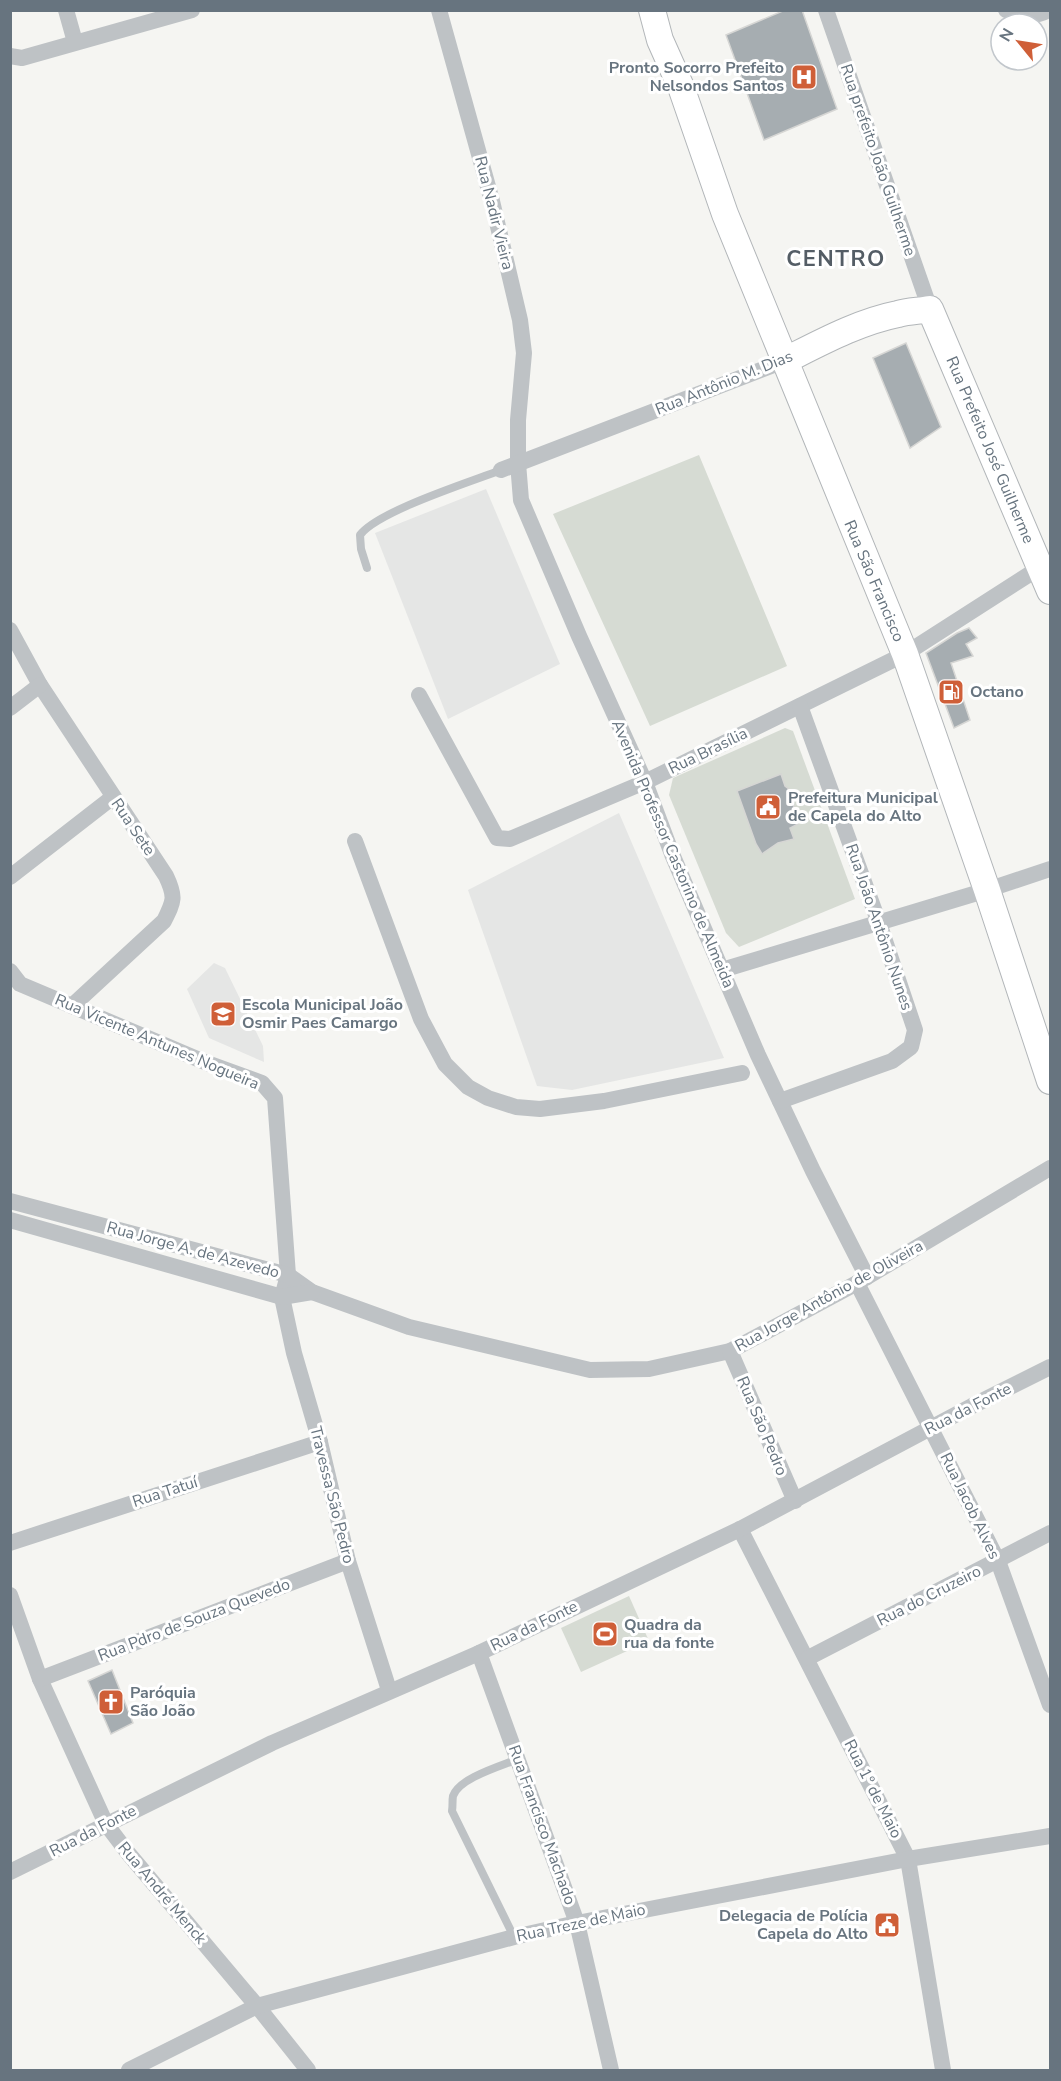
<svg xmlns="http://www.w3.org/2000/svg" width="1061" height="2081" viewBox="0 0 1061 2081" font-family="'Nunito Sans',sans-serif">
	<rect width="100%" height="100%" fill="#f5f5f2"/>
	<g fill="#e5e6e5">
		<path d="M486 489 560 664 448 719 375 533Z"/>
		<path d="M619 813 724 1058 572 1090 537 1086 468 890Z"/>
		<path d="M214 963 225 968 263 1046 264 1062 209 1038 187 989Z"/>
	</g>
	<g fill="#d6dbd3">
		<path d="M699 455 787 666 650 726 553 514Z"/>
		<path d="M785 728 793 731 855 899 739 947 726 933 669 795 673 778Z"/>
		<path d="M629 1596 649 1641 581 1672 561 1628Z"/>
	</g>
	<g fill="#a6adb1" stroke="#d6d6d4" stroke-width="1.5">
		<path d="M785 10H802L837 109 764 140 726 35Z"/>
		<path d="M906 343 941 427 910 448 873 358Z"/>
		<path d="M969 628 977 638 966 644 973 656 951 663 970 720 954 728 926 653 957 633Z"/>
		<path d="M781 774 785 786 790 790 798 824 790 828 794 839 778 843 762 854 756 844 737 791Z"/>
		<path d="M112 1670 133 1723 111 1734 88 1681Z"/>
	</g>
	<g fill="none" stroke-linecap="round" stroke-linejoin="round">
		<g stroke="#b2b6b9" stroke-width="28">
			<g id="primary">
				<path d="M652 10 660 40 681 87 725 214 905 654 987 890 1050 1081"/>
				<path d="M784 361C820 343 858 322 898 314 908 311 920 311 930 309L1050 591"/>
			</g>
		</g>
		<g stroke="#bec2c5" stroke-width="8">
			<path d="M367 568 361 549 360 535C378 511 470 482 501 470"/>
			<path d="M514 1937 452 1811C453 1806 452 1801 453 1796 459 1778 501 1766 518 1759"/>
		</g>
		<g stroke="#bec2c5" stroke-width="16">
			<path d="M66 10 75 42"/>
			<path d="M439 10 492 201 520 320 524 353 518 420V463L521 500 579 636 645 782 672 854 758 1055 813 1171 867 1277"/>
			<path d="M826 10 930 309"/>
			<path d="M1006 10C1019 17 1036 17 1049 10"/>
			<path d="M10 56 22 58 192 10"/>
			<path d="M501 470 784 361"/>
			<path d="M10 630 40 685 166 876C176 897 174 901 164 921L72 1006"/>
			<path d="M419 695 497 838 510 839 645 782 905 654 1047 563"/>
			<path d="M10 708 40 685"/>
			<path d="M355 841 421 1019 445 1064 468 1087 488 1098 516 1107 540 1109 604 1101 742 1073"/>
			<path d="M10 877 113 797"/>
			<path d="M722 970 987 890 1050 869"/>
			<path d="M10 971 20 984 207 1063 262 1083 275 1098 288 1275 282 1297 294 1353 320 1442 348 1561 389 1690"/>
			<path d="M780 1101 892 1061 911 1047 915 1030 879 923 800 706"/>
			<path d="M10 1201 288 1275 312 1292 409 1327 590 1370 649 1369 730 1351 857 1283 1050 1168"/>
			<path d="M10 1220 282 1297 312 1292"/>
			<path d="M857 1283 998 1561 1050 1705"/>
			<path d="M730 1351 795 1501"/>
			<path d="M740 1529 908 1859 943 2070"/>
			<path d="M10 1543 320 1442"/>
			<path d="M10 1595 40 1679 106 1824 128 1853 257 2006 308 2070"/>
			<path d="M479 1653 577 1923 611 2070"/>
			<path d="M808 1658 1050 1533"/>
			<path d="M40 1679 348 1561"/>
			<path d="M10 1872 272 1743 479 1653 740 1529 972 1406 1050 1367"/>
			<path d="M129 2070 257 2006 514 1937 577 1923 908 1859 1050 1836"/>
		</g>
		<use href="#primary" stroke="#fff" stroke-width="26"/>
	</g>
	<defs>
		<g id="hospital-square" transform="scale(1.35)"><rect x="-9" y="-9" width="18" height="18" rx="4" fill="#cf5f38" stroke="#fff"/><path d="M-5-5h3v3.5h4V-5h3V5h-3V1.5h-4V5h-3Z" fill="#fff"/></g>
		<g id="fuel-square" transform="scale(1.35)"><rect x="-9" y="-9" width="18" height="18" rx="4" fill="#cf5f38" stroke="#fff"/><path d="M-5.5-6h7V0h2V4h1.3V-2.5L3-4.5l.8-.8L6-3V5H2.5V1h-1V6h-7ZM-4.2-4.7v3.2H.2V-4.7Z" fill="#fff"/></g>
		<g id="civic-square" transform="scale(1.35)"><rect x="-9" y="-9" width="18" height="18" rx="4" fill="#cf5f38" stroke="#fff"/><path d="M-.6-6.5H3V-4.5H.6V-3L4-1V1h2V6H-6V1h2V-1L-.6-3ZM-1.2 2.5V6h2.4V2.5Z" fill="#fff"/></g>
		<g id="school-square" transform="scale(1.35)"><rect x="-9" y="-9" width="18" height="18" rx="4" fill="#cf5f38" stroke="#fff"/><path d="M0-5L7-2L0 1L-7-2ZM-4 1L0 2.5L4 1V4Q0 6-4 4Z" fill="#fff"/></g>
		<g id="stadium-square" transform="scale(1.35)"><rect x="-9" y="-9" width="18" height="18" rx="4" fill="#cf5f38" stroke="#fff"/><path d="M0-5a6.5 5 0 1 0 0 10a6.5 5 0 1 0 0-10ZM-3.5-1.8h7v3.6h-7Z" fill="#fff"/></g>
		<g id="church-square" transform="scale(1.35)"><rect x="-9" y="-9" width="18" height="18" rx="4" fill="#cf5f38" stroke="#fff"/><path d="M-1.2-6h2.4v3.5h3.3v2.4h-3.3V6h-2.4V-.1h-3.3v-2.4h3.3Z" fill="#fff"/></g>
	</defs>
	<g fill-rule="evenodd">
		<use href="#hospital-square" x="804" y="77"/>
		<use href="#fuel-square" x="951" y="692"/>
		<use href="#civic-square" x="768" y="807"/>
		<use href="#school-square" x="223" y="1014"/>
		<use href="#stadium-square" x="605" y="1634"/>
		<use href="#church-square" x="111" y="1702"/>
		<use href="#civic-square" x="887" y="1925"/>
	</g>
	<g text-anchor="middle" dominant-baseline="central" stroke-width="6" stroke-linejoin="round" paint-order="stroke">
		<g font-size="16" font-weight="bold" fill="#67747f" stroke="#fff" text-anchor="start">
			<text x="784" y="68" text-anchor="end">Pronto Socorro Prefeito<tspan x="784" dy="18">Nelsondos Santos</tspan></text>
			<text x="970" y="692">Octano</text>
			<text x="788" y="798">Prefeitura Municipal<tspan x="788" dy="18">de Capela do Alto</tspan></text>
			<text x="242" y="1005">Escola Municipal João<tspan x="242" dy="18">Osmir Paes Camargo</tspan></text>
			<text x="624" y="1625">Quadra da<tspan x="624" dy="18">rua da fonte</tspan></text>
			<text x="130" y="1693">Paróquia<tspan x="130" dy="18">São João</tspan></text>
			<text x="868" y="1916" text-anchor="end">Delegacia de Polícia<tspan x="868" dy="18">Capela do Alto</tspan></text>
		</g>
		<g font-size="16" fill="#67747f" stroke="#fff">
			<text transform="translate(878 160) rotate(71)">Rua prefeito João Guilherme</text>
			<text transform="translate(494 213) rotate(76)">Rua Nadir Vieira</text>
			<text transform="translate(724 383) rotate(-22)">Rua Antônio M. Dias</text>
			<text transform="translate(990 450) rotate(67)">Rua Prefeito José Guilherme</text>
			<text transform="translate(874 581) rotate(67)">Rua São Francisco</text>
			<text transform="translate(708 751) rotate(-26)">Rua Brasília</text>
			<text transform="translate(133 827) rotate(56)">Rua Sete</text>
			<text transform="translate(673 854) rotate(67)">Avenida Professor Castorino de Almeida</text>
			<text transform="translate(879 927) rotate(71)">Rua João Antônio Nunes</text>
			<text transform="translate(157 1042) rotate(23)">Rua Vicente Antunes Nogueira</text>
			<text transform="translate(193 1250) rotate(15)">Rua Jorge A. de Azevedo</text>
			<text transform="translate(829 1296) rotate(-29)">Rua Jorge Antônio de Oliveira</text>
			<text transform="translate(968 1409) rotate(-27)">Rua da Fonte</text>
			<text transform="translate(762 1426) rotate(67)">Rua São Pedro</text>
			<text transform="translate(165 1492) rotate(-18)">Rua Tatuí</text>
			<text transform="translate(332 1495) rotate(76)">Travessa São Pedro</text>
			<text transform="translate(970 1506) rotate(64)">Rua Jacob Alves</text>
			<text transform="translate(929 1596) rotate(-27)">Rua do Cruzeiro</text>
			<text transform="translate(194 1620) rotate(-21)">Rua Pdro de Souza Quevedo</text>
			<text transform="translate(534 1626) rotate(-26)">Rua da Fonte</text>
			<text transform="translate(873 1789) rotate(63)">Rua 1º de Maio</text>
			<text transform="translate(542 1825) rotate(70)">Rua Francisco Machado</text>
			<text transform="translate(93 1831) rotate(-27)">Rua da Fonte</text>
			<text transform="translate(162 1893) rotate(50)">Rua André Menck</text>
			<text transform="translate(581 1923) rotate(-12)">Rua Treze de Maio</text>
		</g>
		<g font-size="22" font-weight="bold" letter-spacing="1.5" fill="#545d65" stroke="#fff">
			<text x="836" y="259">CENTRO</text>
		</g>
	</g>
	<rect width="1061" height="2081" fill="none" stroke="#67747f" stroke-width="24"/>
	<g transform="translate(1019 42) rotate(300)"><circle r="28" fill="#ffffff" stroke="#c2c7cc" stroke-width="1.5"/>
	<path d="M0-4.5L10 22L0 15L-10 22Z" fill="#cf5f38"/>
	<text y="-9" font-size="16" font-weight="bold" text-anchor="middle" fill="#67747f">N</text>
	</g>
</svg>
